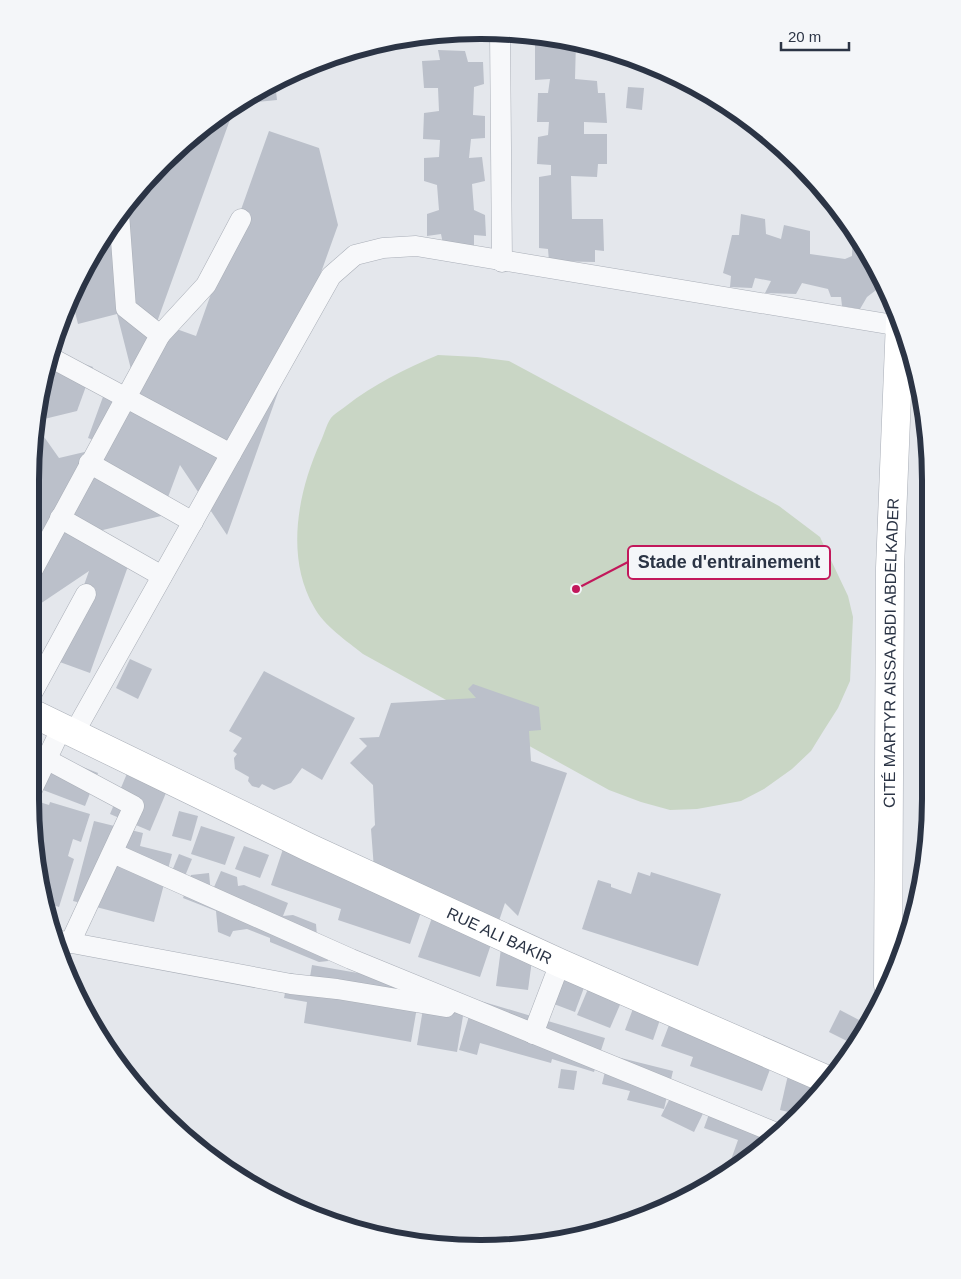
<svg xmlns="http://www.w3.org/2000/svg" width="961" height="1279" viewBox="0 0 961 1279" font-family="Helvetica,sans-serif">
	<rect width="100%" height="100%" fill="#e4e7ec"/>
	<path fill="#c9d6c5" d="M438 355 477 357 509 361 779 506 820 537 848 596 853 617 850 681 838 708 824 730 811 751 792 769 764 789 741 801 697 809 670 810 641 802 609 790 363 654C347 641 324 626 314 607 285 557 298 492 320 443 324 435 326 425 331 418 334 414 341 410 346 406 374 384 405 369 438 355Z"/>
	<g fill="#bbc0ca">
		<path d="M535 35 576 41 575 79 597 81 598 93H605L607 123 584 122V134H607V164H598L597 177 571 176 572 219H603L604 251 595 250V262L549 261 548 249 539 248V177L551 175V165L537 164 538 137 548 135 549 122H537L538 93H548L550 79 535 80Z"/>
		<path d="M438 50 465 51 468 62H483L484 84 474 87 473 115 485 116V138L471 139 469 158 482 157 485 181 472 184 474 210 485 215 486 236 474 235V245L443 244 441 234 427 236V214L439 210 437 185 424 181V158L439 157 440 140 423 139 424 113 439 111 438 88H424L422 61 440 60Z"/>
		<path d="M275 82 277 100 257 102 256 92Z"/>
		<path d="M628 87 644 88 642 110 626 108Z"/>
		<path d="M236 103 157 322 196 336 269 131 319 148 338 225 227 535 180 465 161 516 78 536 132 555 90 673 57 661 89 571 31 610V451L35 424 59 458 110 446 88 438 108 383 137 393 117 314 78 324 71 296 77 281 123 206Z"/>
		<path d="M829 199 839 210 829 208Z"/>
		<path d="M741 214 765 219 766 234 781 239 784 225 810 231V254L845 259 852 256 853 227 884 284 867 297 860 309 842 306 841 297H831L828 289 802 283 796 294 765 293 771 281 755 278 752 288 730 287 731 276 723 273 732 235H739Z"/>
		<path d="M50 352 93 367 77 411 36 421 45 364Z"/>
		<path d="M130 659 152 669 138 699 116 688Z"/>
		<path d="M264 671 355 718 322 780 302 768 291 783 274 790 262 784 259 788 252 786 248 781 249 777 235 769 234 758 237 754 233 751 242 738 229 731Z"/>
		<path d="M473 684 539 707 541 730 529 731 531 761 567 773 518 916 505 903 480 977 418 957 434 912 426 898 410 944 338 920 341 909 271 885 286 840 374 869 371 829 375 825 373 785 350 763 367 746 359 738 379 737 391 703 476 698 468 689Z"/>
		<path d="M40 750 98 773 85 806 30 785V776Z"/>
		<path d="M131 764 171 781 150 831 110 814Z"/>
		<path d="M30 799 49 805 50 802 90 814 81 842 73 839 68 856 74 859 59 907 44 902Z"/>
		<path d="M179 811 198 816 191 841 172 836Z"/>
		<path d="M94 821 143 833 140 846 172 854 154 922 73 901Z"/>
		<path d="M201 826 235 837 225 865 191 854Z"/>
		<path d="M244 846 269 855 260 878 235 869Z"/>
		<path d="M179 854 192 859 185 876 172 871Z"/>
		<path d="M221 871 237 877 238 886 244 885 288 903 283 916 293 915 316 924 317 936 326 940 328 961 319 962 270 942V938L247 929 233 931 230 937 218 932 216 911 183 898 191 875 209 873 211 894Z"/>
		<path d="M638 872 650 876 651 872 721 894 698 966 582 929 598 880 611 884V887L631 894Z"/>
		<path d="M502 941 534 945 528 990 496 986Z"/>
		<path d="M561 963 589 974 575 1012 546 1001Z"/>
		<path d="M312 965 421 984 411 1042 304 1023 307 1002 284 998 289 973 310 977Z"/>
		<path d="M593 977 626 991 610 1028 577 1015Z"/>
		<path d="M426 991 466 998 457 1052 417 1045Z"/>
		<path d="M637 998 664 1008 653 1040 625 1030Z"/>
		<path d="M474 999 605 1038 594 1072 552 1059 551 1063 480 1043 477 1055 459 1050Z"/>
		<path d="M840 1010 861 1021 851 1043 829 1032Z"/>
		<path d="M669 1025 776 1053 762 1091 690 1066 693 1057 661 1046Z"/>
		<path d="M609 1055 673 1071 664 1109 627 1100 630 1091 602 1084Z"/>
		<path d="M561 1069 577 1071 574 1090 558 1088Z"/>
		<path d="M788 1075 813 1081 807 1107 801 1115 780 1110Z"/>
		<path d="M678 1082 711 1097 694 1132 661 1116Z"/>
		<path d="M714 1100 786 1128 731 1173 727 1171 738 1140 704 1128Z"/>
	</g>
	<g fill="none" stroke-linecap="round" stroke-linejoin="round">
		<g stroke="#a9aeb7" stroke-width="21">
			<g id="street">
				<path d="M500 32 502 262"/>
				<path d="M160 335 206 285 241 219"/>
				<path d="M48 356 231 454"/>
				<path d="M89 463 193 522"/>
				<path d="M60 518 162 576"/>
				<path d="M31 573 160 335 126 308 119 213"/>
				<path d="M30 697 86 594"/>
				<path d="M74 733 331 276 355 255 383 248 416 246 900 326"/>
				<path d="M46 759 134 806 70 943"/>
				<path d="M30 794 62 727"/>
				<path d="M113 853 351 959 779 1134"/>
				<path d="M56 940 291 984 337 989 446 1007"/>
				<path d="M533 1034 560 963"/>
			</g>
		</g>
		<g stroke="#a9aeb7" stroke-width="29">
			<g id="secondary">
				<path id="s1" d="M30 712 310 848 560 963 828 1080"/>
				<path id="s2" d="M888 985 890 568 900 321"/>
			</g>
		</g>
		<use href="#street" stroke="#f7f8fa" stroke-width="20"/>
		<use href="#secondary" stroke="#fff" stroke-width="28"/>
	</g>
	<g text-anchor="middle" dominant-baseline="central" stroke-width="4" stroke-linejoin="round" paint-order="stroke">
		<g font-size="16" fill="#2b3445" stroke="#f4f6f9">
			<text stroke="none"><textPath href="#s2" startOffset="332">CITÉ MARTYR AISSA ABDI ABDELKADER</textPath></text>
			<text stroke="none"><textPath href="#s1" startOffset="520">RUE ALI BAKIR</textPath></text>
		</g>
	</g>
	<path d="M0 0H961V1279H0ZM480 39H481A441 441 0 0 1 922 480V799A441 441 0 0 1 481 1240H480A441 441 0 0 1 39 799V480A441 441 0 0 1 480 39Z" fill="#f4f6f9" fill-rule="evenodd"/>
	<path fill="none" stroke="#2b3445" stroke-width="6" d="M480 39H481A441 441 0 0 1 922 480V799A441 441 0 0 1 481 1240H480A441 441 0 0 1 39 799V480A441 441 0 0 1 480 39Z"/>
	<path fill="none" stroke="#c2185b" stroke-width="2" d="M576 589L628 562"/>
	<circle fill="#c2185b" stroke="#f4f6f9" stroke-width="2" cx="576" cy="589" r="5"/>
	<rect fill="#f4f6f9" stroke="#c2185b" stroke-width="2" x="628" y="546" width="202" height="33" rx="5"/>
	<g font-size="18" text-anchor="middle" font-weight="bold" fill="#2b3445">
		<text x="729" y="568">Stade d'entrainement</text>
	</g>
	<path d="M781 42v8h68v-8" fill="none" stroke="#2b3445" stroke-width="2.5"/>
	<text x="788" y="42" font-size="15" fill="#2b3445" stroke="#f4f6f9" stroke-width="4" paint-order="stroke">20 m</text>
</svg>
